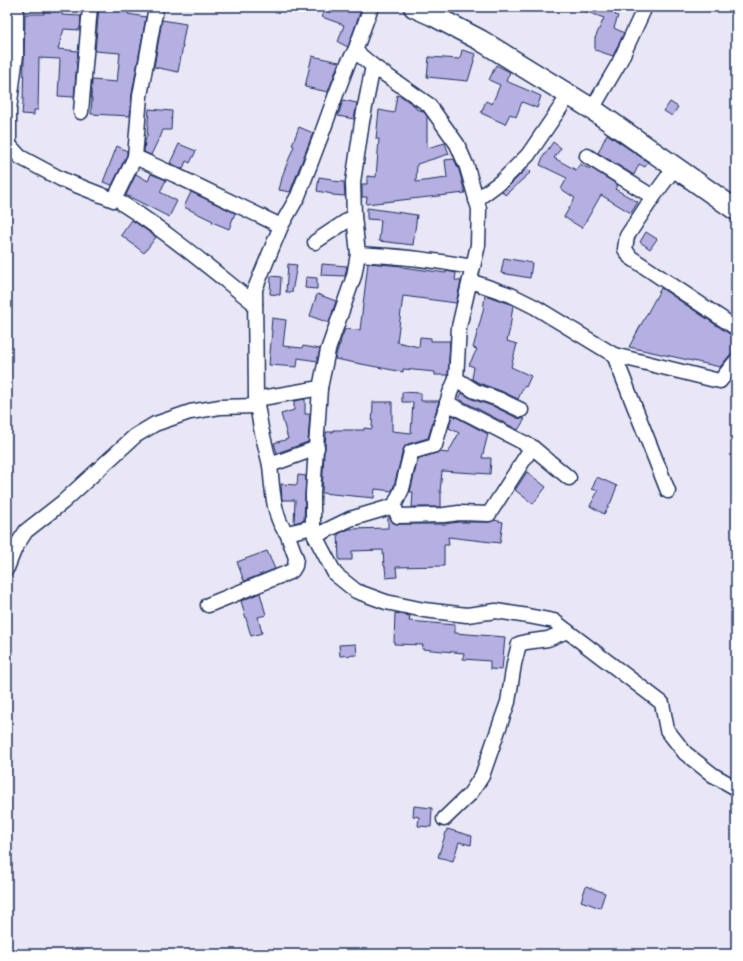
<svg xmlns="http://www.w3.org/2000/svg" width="743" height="961" viewBox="0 0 743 961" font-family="Delius,sans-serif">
	<rect width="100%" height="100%" fill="#e9e7f6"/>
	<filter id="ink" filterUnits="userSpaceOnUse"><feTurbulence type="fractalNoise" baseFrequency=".025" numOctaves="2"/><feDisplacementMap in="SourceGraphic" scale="8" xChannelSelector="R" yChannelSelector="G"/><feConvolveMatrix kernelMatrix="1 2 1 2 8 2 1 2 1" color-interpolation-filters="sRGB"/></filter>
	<g filter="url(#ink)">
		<g fill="#b6afe1" stroke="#1b2f5e">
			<path d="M44 7H62V15L81 16 80 30 64 29 58 49 78 51 74 97 58 96 60 59 39 58 38 110H34V115L22 114 23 103 25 14H44Z"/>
			<path d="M99 7H130L128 14 146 17 132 94 130 116 91 114 92 98H91L92 80 117 82 120 53 95 51Z"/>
			<path d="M326 7H362L348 47 338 42 344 25 322 17Z"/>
			<path d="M576 7H618L615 15 618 16 614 28 624 33 613 56 595 50V38L604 18 576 8Z"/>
			<path d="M162 20 186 24 182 46H183L178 72 154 67Z"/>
			<path d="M462 50 476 54 468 81 427 77 429 57 460 59Z"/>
			<path d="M312 56 339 62 328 92 305 87Z"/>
			<path d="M496 65 510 72 506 81 541 96 537 108 522 102 516 117 510 114 505 124 481 113 486 101 492 104 500 85 489 80Z"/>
			<path d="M397 95 401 96 416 107V109L423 111 427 116V148L445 143 449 154 417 164 416 182 447 178 445 160 454 159 459 170 465 193 366 204 367 197H362V184H367V176L376 177 379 139H376L379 110 394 113Z"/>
			<path d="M343 100 357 103 354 119 338 116Z"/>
			<path d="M670 102 678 107 672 116 664 111Z"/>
			<path d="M149 109 172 111 171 130H163L160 138H159L151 155 144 152 145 141 147 136Z"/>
			<path d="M299 127 313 133 290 192 279 190 283 174 294 146 292 145Z"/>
			<path d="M607 134 648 162 645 167 639 164 634 175 598 153Z"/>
			<path d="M553 142 561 148 554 158 576 170 580 164 590 169 591 168 618 185 615 189 638 202 631 213 601 195 582 228 564 217 575 198 561 189 567 178 540 165 543 157Z"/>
			<path d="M179 144 196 151 190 163 186 161 183 169 170 163Z"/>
			<path d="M117 146 127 151V155L112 185 103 182Z"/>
			<path d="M527 168 531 172 505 195 502 191 509 186Z"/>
			<path d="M136 174 148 181 151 174 166 180 160 192 177 201 169 217 126 195Z"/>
			<path d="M319 177 332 179V181L344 182 345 196 332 195V194L317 191Z"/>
			<path d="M191 192 235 213 229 229 212 222 213 221 184 207Z"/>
			<path d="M367 208 417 215 413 245 379 241 381 220 367 219Z"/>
			<path d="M132 220 156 237 144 253 121 235Z"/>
			<path d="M646 232 657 239 650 249 640 242Z"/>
			<path d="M504 258 532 263 530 278 501 273Z"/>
			<path d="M368 263 402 266V267L446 273V271L456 273 455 280 461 281 456 303 403 296 397 342 419 347 420 337 431 338V341H450L448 375H435V372L403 369V372L335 359 339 345H340L341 339 345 329 360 330Z"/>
			<path d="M288 264 297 265 292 292H286Z"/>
			<path d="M322 264 347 266 345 276 321 275Z"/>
			<path d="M271 276 281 277 280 295 270 294Z"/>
			<path d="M306 277 317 278V289L305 288Z"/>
			<path d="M661 288 731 335 736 336V350L734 353 729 356 720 367 629 347Z"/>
			<path d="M317 294 336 301 329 323 310 316Z"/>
			<path d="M485 295 513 305 510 328 507 341 517 344 511 367 531 376 526 387 524 386 518 399 501 391 479 383 472 379 474 367 469 365 477 349 473 348 483 311Z"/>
			<path d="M272 318 286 320 283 346 302 348 303 346 320 349 317 361 298 358 297 367 269 365 272 330H271Z"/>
			<path d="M402 392 421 393V401H439L428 438 408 444 405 446 403 450 394 486 392 491 375 489 374 498 322 493 324 452 325 449 326 432H333V430H364V428L372 429 373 402H392V431L411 433 413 402H402Z"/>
			<path d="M462 393 472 399 495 407 517 418 525 419 518 430 459 399Z"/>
			<path d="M305 399V414H310L308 442 277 453 274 443 288 439 281 414 294 410V401Z"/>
			<path d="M452 415 488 434 482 458H491L490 474 442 471 440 492H441V507H412L413 492H410L418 459 439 452 448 453 459 433 449 428Z"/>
			<path d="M527 472 546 487 533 504 515 490Z"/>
			<path d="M298 475 306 476 304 520 294 523 295 500H282L281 484 297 485Z"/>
			<path d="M597 477 617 486 611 502 604 514 590 506 598 491 592 489Z"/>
			<path d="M388 518H390L394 523 398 524H444L459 522H489L494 520 503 522 500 543 448 537 449 545H444V566L396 567 397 577 386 578 385 566H384L383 550 352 551V560H339L338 534 349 529 388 528Z"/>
			<path d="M267 551 275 569 244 581 237 562Z"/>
			<path d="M260 593 266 615 258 617 262 633 251 636 241 601Z"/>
			<path d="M395 613 410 616 409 621 455 625V633L505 637 502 670 490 669V661L463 659 464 653 422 649 423 645 394 644Z"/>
			<path d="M356 644 357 655 340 656 339 645Z"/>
			<path d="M414 806 432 808 431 827 418 826 419 817 413 816Z"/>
			<path d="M447 829 472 836 471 845 459 842 453 861 438 857Z"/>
			<path d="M586 886 605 893 600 908 581 901Z"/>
		</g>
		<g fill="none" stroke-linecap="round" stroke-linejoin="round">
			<g stroke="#1b2f5e" stroke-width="17">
				<g id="minor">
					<path d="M156 7 140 96 135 157 175 175 281 226"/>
					<path d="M371 7 355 51 373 66 429 105 457 144 467 167 479 209 478 245 459 327 456 379 450 393 435 445 411 452 402 489 394 506 350 519 315 536 335 574 356 591 386 602 424 610 467 615 496 611 528 616 554 621 662 703 667 730 685 753 713 775 736 788"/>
					<path d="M592 109 619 63 645 7"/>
					<path d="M81 112 90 7"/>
					<path d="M7 145H9V110L16 55V7"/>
					<path d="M9 145 20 157 61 179 114 200 135 157"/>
					<path d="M587 156 653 197"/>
					<path d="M675 167 653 197 627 236 625 249 630 257 736 328"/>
					<path d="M476 200 503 180 528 155 569 95"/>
					<path d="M123 204C170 234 212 270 255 304"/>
					<path d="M315 242 354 216"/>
					<path d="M358 254C397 256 435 260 472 267"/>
					<path d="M470 281 511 295 535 307 614 355 668 491"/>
					<path d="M614 355 715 380 720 381 736 361"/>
					<path d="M456 379 475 391 498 399 521 410"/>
					<path d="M256 399 320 388 328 350 354 276 358 254 354 216 353 182 362 122 373 66"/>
					<path d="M447 403 532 447 569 478"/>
					<path d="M317 448 270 465 261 428 256 399 255 289 281 226 298 196 322 133 338 89 348 63 355 51"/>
					<path d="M270 465C272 483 273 520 287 533"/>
					<path d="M394 506 398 516 444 515 459 513 489 514 532 447"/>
					<path d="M313 527V493L320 388"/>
					<path d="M7 547 15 548 26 531 63 502 135 436 155 424 190 412 220 407 257 406"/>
					<path d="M7 568 15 548"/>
					<path d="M208 605 292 571 295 566 296 558 287 533 313 527 315 536"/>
					<path d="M444 819 470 794 482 776 496 736 508 702 514 664 519 644 526 642 548 639 567 631"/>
				</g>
			</g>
			<g stroke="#1b2f5e" stroke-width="23">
				<path id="secondary" d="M414 7 432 15 480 40 592 109 736 210"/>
			</g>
			<use href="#minor" stroke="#fff" stroke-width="14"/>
			<use href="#secondary" stroke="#fff" stroke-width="20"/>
		</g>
	</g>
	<rect width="743" height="961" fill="none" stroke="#fff" stroke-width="24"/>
	<rect x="12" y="12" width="719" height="937" fill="none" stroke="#1b2f5e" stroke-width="1.5" filter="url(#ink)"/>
</svg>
